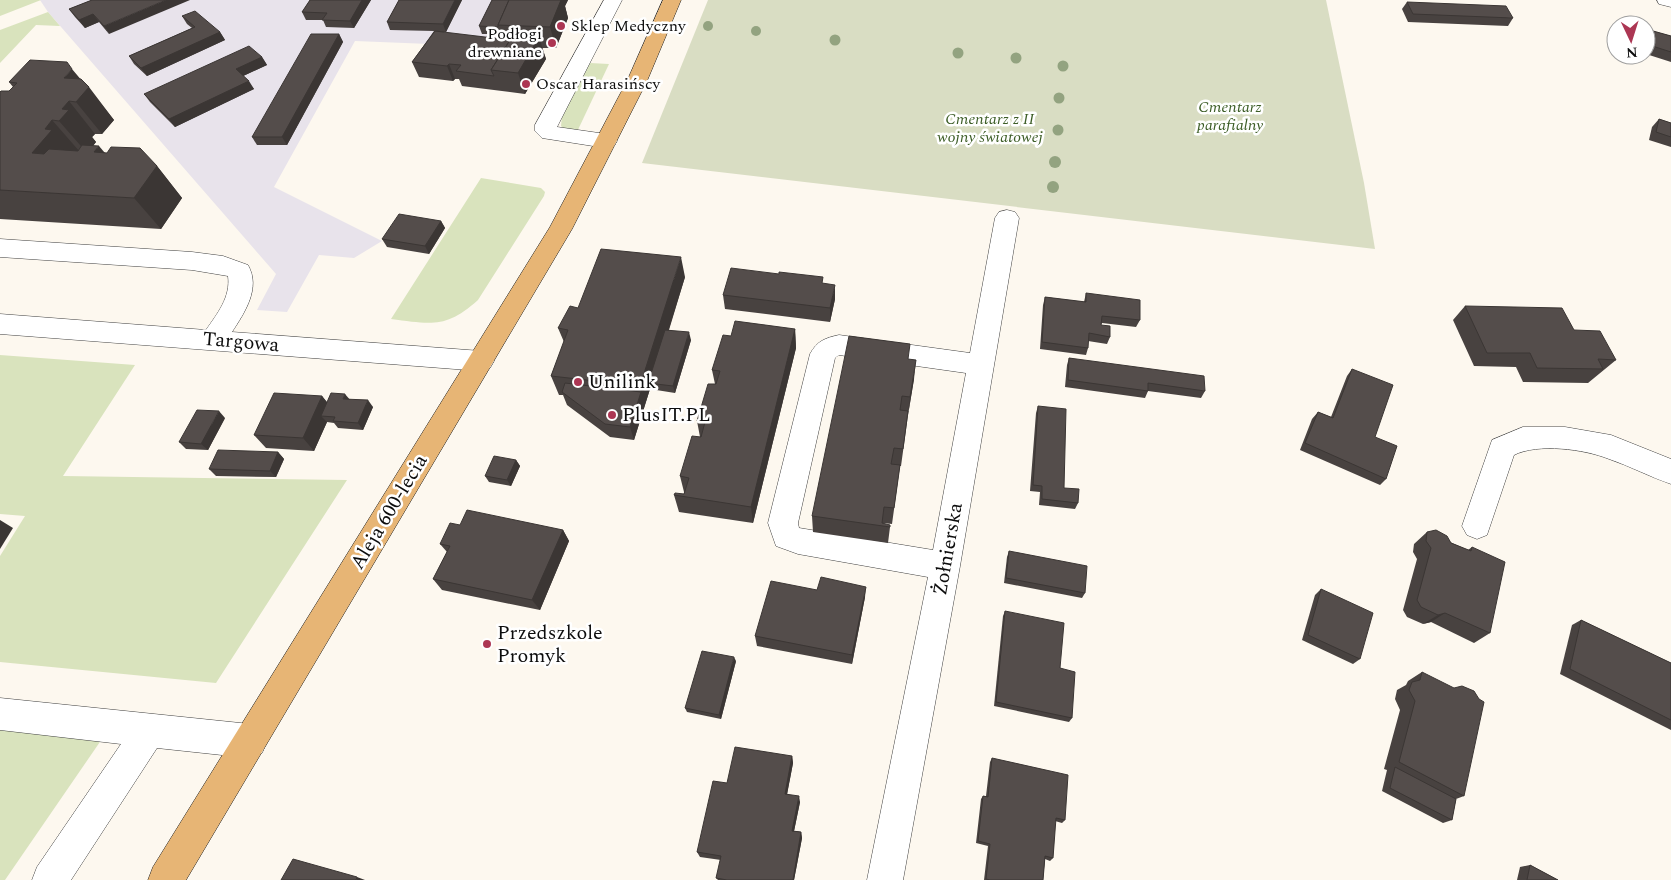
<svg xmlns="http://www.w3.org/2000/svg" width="1671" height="880" viewBox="0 0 1671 880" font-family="Spectral,serif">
	<rect width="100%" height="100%" fill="#fdf8ef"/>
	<path fill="#e8e3eb" d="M40 0H525L504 47 355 41 274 187 382 241 354 258 319 255 287 312 257 310 276 274 48 12Z"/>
	<g fill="#d9e3bd">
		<path d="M0 0H41L0 16Z"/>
		<path d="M48 12 60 26 36 25 0 63V30Z"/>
		<path d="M590 63 609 64 576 134 566 131 561 126 562 116Z"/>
		<path d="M481 178 541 188 545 192 544 196 478 300C446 329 431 324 391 319Z"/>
		<path d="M0 355 135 365 63 476 347 480 216 683 0 662V556L25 516 0 514Z"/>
		<path d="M0 726 104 736 5 880H0Z"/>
	</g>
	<path fill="#d9ddc3" d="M708 0H1326L1364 183 1375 249 642 163Z"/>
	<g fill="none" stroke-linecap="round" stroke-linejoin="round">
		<g stroke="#404040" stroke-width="1">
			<g id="minor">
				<path d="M604 0H622L557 127 606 134 614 136 617 141 614 146 606 148 542 138 535 131V125Z"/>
				<path d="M1657 0H1671V7L1659 4Z"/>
				<path d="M1007 210 1015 212 1019 218 960 566 903 880H867L928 577 798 554 776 546 768 523 810 354C817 341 825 338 839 335L970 353 995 218 999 212ZM839 355 966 373 933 550 799 528 798 523 835 358Z"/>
				<path d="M0 239 192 252 223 256 248 265C261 288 245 312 232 332L481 351 490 354 494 361 490 368 481 371 0 334V314L206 330C217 314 231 297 228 276L192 270 0 257Z"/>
				<path d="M1523 427H1565L1611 435 1671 459V484C1650 477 1630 466 1609 459 1584 449 1538 443 1514 455L1487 535 1477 539 1467 535 1462 526 1492 440Z"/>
				<path d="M0 698 250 724 262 729 267 741 262 753 250 758 157 748 71 880H32L37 867 121 744 0 730Z"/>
			</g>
		</g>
		<g stroke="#1e1e1e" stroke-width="1">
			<path id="major" d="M663 0H681L647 81 572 229 186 880H148L153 867 550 227 627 81Z"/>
		</g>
		<use href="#minor" fill="#fff" fill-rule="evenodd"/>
		<use href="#major" fill="#e7b575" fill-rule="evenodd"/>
	</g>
	<g fill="#93a380">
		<circle cx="708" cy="26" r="5"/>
		<circle cx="756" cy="31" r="5"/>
		<circle cx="835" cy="40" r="5.5"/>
		<circle cx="958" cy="53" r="5.5"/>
		<circle cx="1016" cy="58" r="5.5"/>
		<circle cx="1063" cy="66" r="5.5"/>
		<circle cx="1059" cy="98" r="5.5"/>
		<circle cx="1058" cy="130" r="5.5"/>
		<circle cx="1055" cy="162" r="6"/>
		<circle cx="1053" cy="187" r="6"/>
	</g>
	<g fill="#484240">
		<path d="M92 0 109 34 99 22 85 28 75 17 69 9Z"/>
		<path d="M310 0H371L354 28 326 27 323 20H306L302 12Z"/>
		<path d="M399 0H462L446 32H437L502 39 501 34H482L479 26 492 0H568L565 6 568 18 556 48H542L546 59 525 94 462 86 459 79H455L453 81 419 77 412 62 434 31 390 30 387 22Z"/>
		<path d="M1407 2 1513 18 1508 26 1408 22 1402 9Z"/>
		<path d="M182 16 220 32 225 40 147 76 134 64 129 56 192 28 187 24Z"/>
		<path d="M1646 29 1671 36V62L1646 54Z"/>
		<path d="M339 34 343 42 287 145H257L252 137Z"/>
		<path d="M262 57 267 65 243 76 254 89 175 127 150 102 144 94Z"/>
		<path d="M81 79 114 120 102 134H95L92 137 96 142 93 146 105 153 157 166 182 198 161 229 0 219V92L9 91 13 87 9 82Z"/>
		<path d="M1659 119 1671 123V147L1649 140 1652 127Z"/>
		<path d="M441 221 445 228 429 254 387 247 382 239Z"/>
		<path d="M685 277 669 330 691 340 675 393 650 389 634 440 610 437 567 405 563 395H559L551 376 564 342 558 328 578 308Z"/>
		<path d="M823 284 835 299 830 322 725 309 723 295Z"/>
		<path d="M1086 293 1140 320 1136 327 1102 323 1101 325 1110 337 1107 344 1088 341V348L1086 355 1040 349 1043 305 1045 297 1084 302Z"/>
		<path d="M1465 306 1574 330 1616 360 1588 383 1523 382 1516 367 1474 366 1453 320Z"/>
		<path d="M795 329 796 348 753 523 679 512 674 495 684 494V492L680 476 700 437 697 421 715 384 712 370 731 336Z"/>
		<path d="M1069 358 1205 391 1201 398 1148 391 1145 398 1065 387 1067 365Z"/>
		<path d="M908 359 914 379 908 415 901 466H900L892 524 883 523 890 527 888 543 813 532 812 516Z"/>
		<path d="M1352 369 1375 437 1386 479 1380 485 1300 450 1312 419 1318 412 1331 417 1347 376Z"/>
		<path d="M322 396 327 402 349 399 373 407 363 430 338 428 334 423 327 422 314 451 266 448 254 435Z"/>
		<path d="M1038 406 1064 488 1078 503 1075 509 1039 505 1040 492 1030 491 1036 413Z"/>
		<path d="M225 418 208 450 186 449 179 442Z"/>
		<path d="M278 452 284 459 276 477 216 476 209 469Z"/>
		<path d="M516 460 520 466 511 486 489 482 485 476Z"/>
		<path d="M460 525 563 530 569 541 540 610 442 590 433 579 447 552 440 544Z"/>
		<path d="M1427 532 1468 550 1472 547 1490 633 1474 643 1431 622 1423 624 1407 617 1403 610 1417 559 1413 552 1414 544Z"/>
		<path d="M1009 551 1085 593 1082 598 1004 583 1007 557Z"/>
		<path d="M1321 589 1360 659 1353 664 1302 640 1315 595Z"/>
		<path d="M817 590 865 597 852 664 757 646 755 636Z"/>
		<path d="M1005 611 1060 668 1072 718 1069 722 994 706 1003 616Z"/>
		<path d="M1581 620 1671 663V730L1560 674 1572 625Z"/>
		<path d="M736 661 721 719 687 712 685 708Z"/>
		<path d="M1422 672 1464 796 1456 799 1452 820 1443 823 1382 791 1387 770 1384 769 1400 710 1395 699 1397 690 1406 685 1408 681Z"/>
		<path d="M792 756 793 763 787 794 800 802 794 831 801 832 802 838 794 880H718L716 878 721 860 700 857 697 852Z"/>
		<path d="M992 758 1065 820 1062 823 1055 821 1053 858 1050 861 1045 859 1043 880H984L988 846 976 843 981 799 983 796H986L990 762Z"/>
		<path d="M1530 865 1558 880H1517L1520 867Z"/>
	</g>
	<g fill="#3b3634">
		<path d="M166 0H190L109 34 104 26Z"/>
		<path d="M362 0H371L354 28 350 21Z"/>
		<path d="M455 0H462L446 32 443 24Z"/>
		<path d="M556 0H568L565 6 568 18 556 48 550 27Z"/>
		<path d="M93 14 99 22 85 28 79 20Z"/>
		<path d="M220 32 225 40 147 76 141 68Z"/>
		<path d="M339 34 343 42 287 145 282 137Z"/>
		<path d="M539 37 546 59 525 94 518 73Z"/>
		<path d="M262 57 267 65 241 77 236 69Z"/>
		<path d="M449 64 455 79 453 81 447 66Z"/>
		<path d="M72 69 88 88 89 87 114 120 102 134 76 102 64 78Z"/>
		<path d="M249 81 254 89 175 127 169 119Z"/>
		<path d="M69 101 95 134 92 137 96 142 87 153 59 121 62 109Z"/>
		<path d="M52 120 80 152 76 157 32 153 45 129Z"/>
		<path d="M99 146 126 178 94 152Z"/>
		<path d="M157 166 182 198 161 229 134 198Z"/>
		<path d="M441 221 445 228 429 254 425 246Z"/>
		<path d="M681 257 685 277 652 383H648L650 389 634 440 630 427 641 392 640 386Z"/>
		<path d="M835 285V299L830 322V308Z"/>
		<path d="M795 329 796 348 753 523 751 507Z"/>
		<path d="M689 332 691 340 675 393 673 386Z"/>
		<path d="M916 360 914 379 908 415 910 397Z"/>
		<path d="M345 394 351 401 343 399Z"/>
		<path d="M322 396 332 409 321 416 327 422 314 451 303 438Z"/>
		<path d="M368 400 373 407 363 430 358 423Z"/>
		<path d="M219 411 225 418 208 450 201 444Z"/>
		<path d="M278 452 284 459 276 477 270 471Z"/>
		<path d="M516 460 520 466 511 486 507 480Z"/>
		<path d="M0 520 13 528 0 549Z"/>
		<path d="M563 530 569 541 540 610 532 600Z"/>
		<path d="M866 587 865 597 852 664V655Z"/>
		<path d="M1445 613 1431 622 1423 624 1438 615Z"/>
		<path d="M734 657 736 661 721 719 719 715Z"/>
		<path d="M792 756 793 763 786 800 785 794Z"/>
		<path d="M799 796 800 802 793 836 792 831Z"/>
		<path d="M801 832 802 838 794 880H793Z"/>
		<path d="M357 877 365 880H356Z"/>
	</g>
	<g fill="#544d4b" stroke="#3b3634">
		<path d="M92 0H166L104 26 93 14 79 20 69 9Z"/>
		<path d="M310 0H362L350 21 322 20 327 13 302 12Z"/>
		<path d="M399 0H455L443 24 387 22Z"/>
		<path d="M492 0H509L498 25V27L479 26Z"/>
		<path d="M509 0H561L550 27 498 25Z"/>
		<path d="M1407 2 1506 6 1513 18 1413 14Z"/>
		<path d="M195 11 220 32 141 68 129 56 195 27 182 16Z"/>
		<path d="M1646 29 1671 36V52L1646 44Z"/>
		<path d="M435 31 510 40 491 70 494 76 456 71 461 65 449 64 447 66 412 62Z"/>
		<path d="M311 34H339L282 137H252Z"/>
		<path d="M514 34 539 37 518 73 491 70Z"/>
		<path d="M249 46 262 57 236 69 249 81 169 119 144 94Z"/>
		<path d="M30 60 67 62 72 69 64 78 81 79 89 87 76 102 69 101 62 109 69 110 59 121 52 120 45 129 52 130 32 153 44 154 49 149 78 151 82 145 99 146 94 152 107 153 111 147 140 148 157 166 134 198 0 190V92L1 91H9L17 83 9 82Z"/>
		<path d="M1659 119 1671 123V137L1656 132Z"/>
		<path d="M399 214 441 221 425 246 382 239Z"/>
		<path d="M601 249 681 257 640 386 551 376 568 330 558 328 570 306 578 308Z"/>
		<path d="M731 268 779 274V272L823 277 822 283 835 285 830 308 723 295Z"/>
		<path d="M1086 293 1140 300V320L1102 316 1101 325 1110 326V337L1089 333 1088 348 1042 342 1045 297 1086 302Z"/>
		<path d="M1465 306 1562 308 1574 330 1600 331 1616 360 1598 359 1603 369 1537 368 1530 353H1487Z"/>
		<path d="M735 321 795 329 751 507 674 495 675 493 684 494 689 478 680 476 692 436 701 437 705 422 697 421 708 384H716L720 371 712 370 723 335 731 336Z"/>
		<path d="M665 330 689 332 673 386 648 383Z"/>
		<path d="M849 336 910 344 908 359 916 360 910 397 902 396 900 410 908 411 903 449 894 448 891 464 900 465 894 508 884 507 882 523 890 525V527L812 516Z"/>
		<path d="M1069 358 1204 376 1205 391 1148 383V391L1068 380Z"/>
		<path d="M1352 369 1393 385 1375 437 1397 446 1386 479 1305 443 1318 412 1333 418Z"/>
		<path d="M565 383 641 392 630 427 605 424 562 392Z"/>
		<path d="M274 393 322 396 303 438 254 435Z"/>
		<path d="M331 393 345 394 343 399 368 400 358 423 333 421 335 417 321 416Z"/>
		<path d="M1038 406 1066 409 1064 488 1079 489 1078 503 1042 499V486L1033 485Z"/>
		<path d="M197 410 219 411 201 444 179 442Z"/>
		<path d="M218 450 278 452 270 471 209 469Z"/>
		<path d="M494 456 516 460 507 480 485 476Z"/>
		<path d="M467 510 563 530 532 600 433 579 450 546 440 544 450 523 460 525Z"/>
		<path d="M1436 530 1447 536 1451 543 1471 551 1472 547 1505 562 1490 633 1445 613 1438 615 1421 607 1417 600 1431 548 1426 541 1427 532Z"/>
		<path d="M1009 551 1087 566 1085 593 1006 578Z"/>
		<path d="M821 577 866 587 852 655 755 636 771 581 817 590Z"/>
		<path d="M1321 589 1373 613 1360 659 1308 635Z"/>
		<path d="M1005 611 1064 623 1060 668 1075 672 1072 718 996 702Z"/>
		<path d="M1581 620 1671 663V720L1570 669Z"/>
		<path d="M702 651 734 657 719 715 685 708Z"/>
		<path d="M1422 672 1454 688 1462 686 1474 691 1479 699 1484 702 1464 796 1399 762 1415 701 1409 690 1412 682 1420 680Z"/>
		<path d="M735 747 792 756 785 794 799 796 792 831 801 832 793 880H727L716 878 721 856 697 852 713 781 727 783Z"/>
		<path d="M992 758 1068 775 1065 820 1056 818 1053 858 1045 856 1043 880H990L986 879 990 844 978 841 983 796 988 797Z"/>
		<path d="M1395 767 1456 799 1452 820 1390 788Z"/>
		<path d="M293 859 357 877 356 880H281Z"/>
		<path d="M1530 865 1558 880H1527Z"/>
	</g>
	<g fill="#ac3653" stroke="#fff" stroke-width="2">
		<circle cx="561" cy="26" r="5"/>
		<circle cx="552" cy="43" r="5"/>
		<circle cx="526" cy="84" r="5"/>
		<circle cx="578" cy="382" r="5"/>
		<circle cx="612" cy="415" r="5"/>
		<circle cx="487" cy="644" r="5"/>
	</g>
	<g text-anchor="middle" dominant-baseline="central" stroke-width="5" stroke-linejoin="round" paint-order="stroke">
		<g font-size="16" fill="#0d0d0d" stroke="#fff" text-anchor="start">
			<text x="571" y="26">Sklep Medyczny</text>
			<text x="542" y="34" text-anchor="end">Podłogi<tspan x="542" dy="18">drewniane</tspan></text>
			<text x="536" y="84">Oscar Harasińscy</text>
		</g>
		<g font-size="16" font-style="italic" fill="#3c5d26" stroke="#fff">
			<text x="1230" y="107">Cmentarz<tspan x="1230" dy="18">parafialny</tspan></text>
			<text x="990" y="119">Cmentarz z II<tspan x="990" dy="18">wojny światowej</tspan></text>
		</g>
		<g font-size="20" fill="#0d0d0d" stroke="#fff">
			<text transform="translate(241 342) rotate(5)">Targowa</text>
			<text transform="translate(389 512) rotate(-59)">Aleja 600-lecia</text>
			<text transform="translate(948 549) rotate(-80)">Żołnierska</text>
		</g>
		<g font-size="20" fill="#0d0d0d" stroke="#fff" text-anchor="start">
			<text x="588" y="382">Unilink</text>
			<text x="622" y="415">PlusIT.PL</text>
			<text x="497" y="633">Przedszkole<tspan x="497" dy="23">Promyk</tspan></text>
		</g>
	</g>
	<g transform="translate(1631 40) rotate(176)"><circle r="24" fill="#ffffff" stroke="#9e9e9e"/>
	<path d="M0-4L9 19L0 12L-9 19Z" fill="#ac3653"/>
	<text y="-8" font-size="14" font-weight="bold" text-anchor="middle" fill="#0d0d0d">N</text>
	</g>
</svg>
